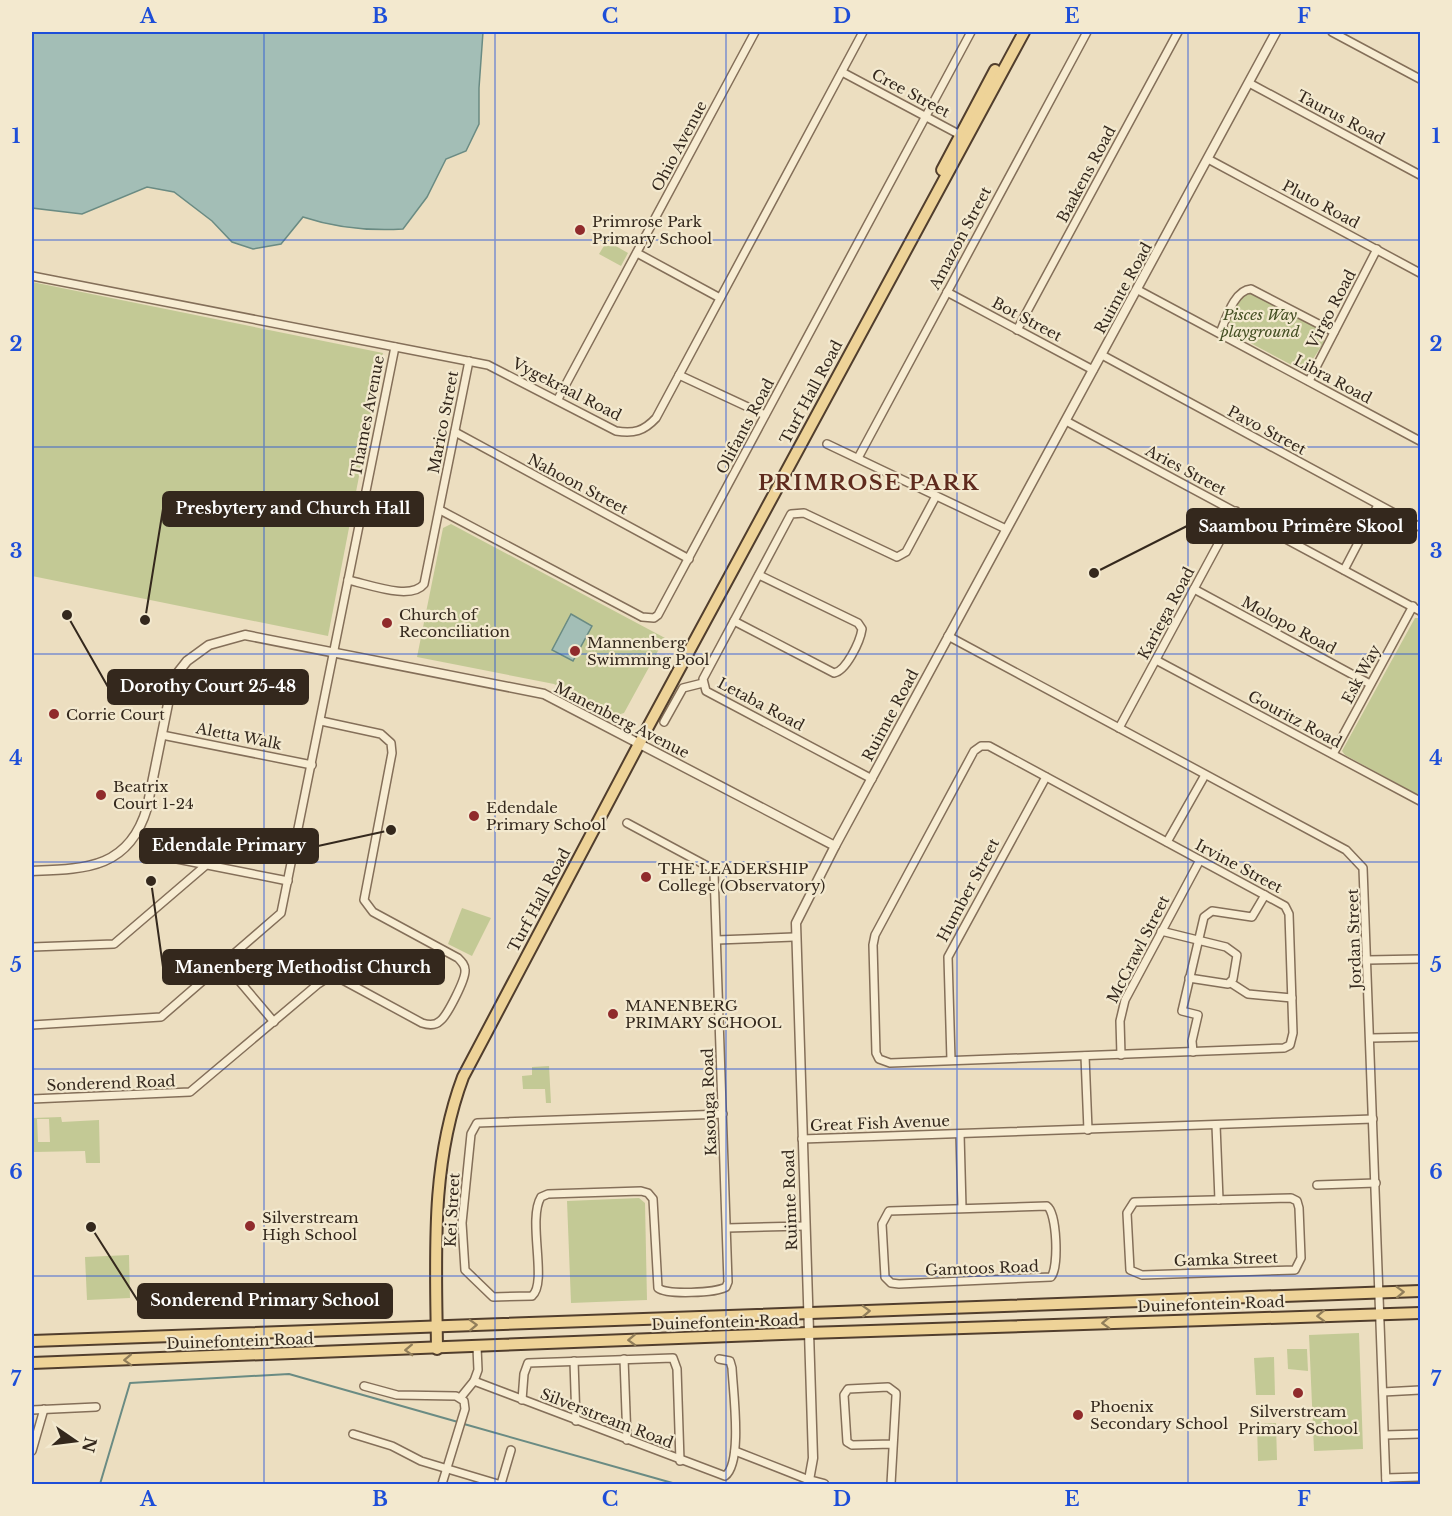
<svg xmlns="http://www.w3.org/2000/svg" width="1452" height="1516" viewBox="0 0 1452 1516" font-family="'Libre Baskerville',serif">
	<rect width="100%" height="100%" fill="#ecdec0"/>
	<g fill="#c3c995" fill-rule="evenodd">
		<path d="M607 241 628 253 621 266 599 254Z"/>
		<path d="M32 282 383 353 328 636 32 576Z"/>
		<path d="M1249 293 1256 295 1322 330 1324 342 1306 370 1303 371 1228 331C1226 320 1238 297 1249 293Z"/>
		<path d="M451 524 665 638 624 713 614 716 554 684 417 657 443 528Z"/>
		<path d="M1415 618H1420V796L1345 755 1342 751Z"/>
		<path d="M462 908 491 918 472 956 448 944Z"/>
		<path d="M549 1066 551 1103H546L545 1089H523L522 1076 532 1075V1067Z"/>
		<path d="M61 1117 62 1122 99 1120 100 1163H86L85 1151 34 1152 33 1118ZM37 1119H49L50 1142H38Z"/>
		<path d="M639 1198 645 1203 647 1300 571 1303 567 1201Z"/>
		<path d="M129 1255 130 1298 87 1300 85 1257Z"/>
		<path d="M1359 1333 1363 1449 1314 1451 1309 1335Z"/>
		<path d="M1287 1349H1307L1308 1371 1288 1369Z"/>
		<path d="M1274 1357 1275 1395H1256L1254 1358Z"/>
		<path d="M1276 1423 1277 1460 1258 1461 1257 1424Z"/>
	</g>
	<g fill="#a3beb6" stroke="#6a8b83" stroke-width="1.5">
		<path d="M32 32H483L479 88V124L466 151 446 159 427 197 403 229C369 231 336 228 303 217L281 244 253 249 232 242 212 221 174 192 147 187 82 214 32 208Z"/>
		<path d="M571 614 592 626 573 661 552 650Z"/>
	</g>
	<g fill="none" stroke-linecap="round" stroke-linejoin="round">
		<g stroke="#6a8b83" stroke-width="2">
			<path d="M464 1424 676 1484"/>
			<path d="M100 1484 130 1383 289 1374 458 1422"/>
		</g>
		<g stroke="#846f59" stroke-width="10">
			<g id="minor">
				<path d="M1332 32 1420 79"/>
				<path d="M842 72 964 137"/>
				<path d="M1249 83 1420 175"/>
				<path d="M1208 159 1420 273"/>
				<path d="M637 253 720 298"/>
				<path d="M32 276 488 365 616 431C634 434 644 431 656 418L863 32"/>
				<path d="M1138 290 1420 441"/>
				<path d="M947 292 1093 370"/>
				<path d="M1017 330 1178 32"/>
				<path d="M1220 333C1226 319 1234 290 1251 289L1334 332"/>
				<path d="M1102 355 1420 527"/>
				<path d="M679 375 765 415"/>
				<path d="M1309 381 1377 249"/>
				<path d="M558 399 755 32"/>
				<path d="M1066 421 1420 611"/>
				<path d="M455 432 689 559"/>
				<path d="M827 444 1006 529"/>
				<path d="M858 458 1087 32"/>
				<path d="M440 510 642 617 654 618 658 615 971 32"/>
				<path d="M1344 570 1378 505"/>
				<path d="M348 580C368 584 411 601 424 584L469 361"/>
				<path d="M1194 589 1370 684"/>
				<path d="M734 621 834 673C846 671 860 642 862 629L858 623 759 575"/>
				<path d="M948 636 1346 850 1363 868 1386 1484"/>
				<path d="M1156 660 1420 801"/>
				<path d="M664 722 683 688 703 683"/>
				<path d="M1119 728 1236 511"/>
				<path d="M162 735 312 765"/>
				<path d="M981 746H989L1285 906 1289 914 1293 1033 1290 1045 1284 1048 890 1063 879 1059 876 1053 873 945 875 935 974 751Z"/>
				<path d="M1333 754 1413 606"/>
				<path d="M872 779 706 691 703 679 791 514 804 513 897 557 906 552 936 496"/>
				<path d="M627 823 709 867 714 873 728 1282 726 1287C715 1293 667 1295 658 1288L653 1199 648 1193 641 1191 548 1194 541 1197C527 1220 548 1283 532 1296L493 1297 465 1270 462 1223 471 1134 477 1123 723 1114"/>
				<path d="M138 831 167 857 288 881"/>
				<path d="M1167 842 1205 775"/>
				<path d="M1161 931 1226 947 1237 955 1233 979 1228 984 1189 978"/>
				<path d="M717 940 794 937"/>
				<path d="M32 947 114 944 205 866"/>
				<path d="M1368 960 1420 959"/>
				<path d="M224 963 274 1022"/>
				<path d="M1231 983 1248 994 1292 998"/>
				<path d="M32 1025 161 1017 281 913 395 347"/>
				<path d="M1371 1038 1420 1037"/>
				<path d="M1193 1052 1192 1041 1198 1015 1182 1011 1204 917 1212 911 1252 917 1265 895"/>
				<path d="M1121 1055 1120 1021 1125 1000 1200 860"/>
				<path d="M1085 1056 1088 1130"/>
				<path d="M951 1060 948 957 1046 777"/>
				<path d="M32 1099 190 1092 318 984 330 976 339 978 422 1023C428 1025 435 1026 440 1021 447 1016 466 979 465 970 465 965 462 962 458 958L373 912 364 900 392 753 391 743 381 734 321 721"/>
				<path d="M1216 1125 1219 1200"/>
				<path d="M960 1134 962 1208"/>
				<path d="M802 1139 1373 1119"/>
				<path d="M1317 1185 1376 1183"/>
				<path d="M1291 1198 1297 1201 1299 1208 1301 1258 1295 1270 1142 1275 1130 1270 1127 1213 1134 1202Z"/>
				<path d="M1047 1206C1057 1213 1059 1267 1051 1277L899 1284 891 1283 885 1277 882 1224 889 1211Z"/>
				<path d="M727 1228 805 1226"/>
				<path d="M624 1359 627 1440"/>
				<path d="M574 1361 576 1421"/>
				<path d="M474 1381 478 1370 477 1347"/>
				<path d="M364 1386 397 1395 456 1396 464 1401 465 1409 442 1484"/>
				<path d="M1383 1392 1420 1390"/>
				<path d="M461 1397 474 1381 725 1476C743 1463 733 1391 732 1368L730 1361 719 1359"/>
				<path d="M522 1400 524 1374 528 1363 673 1358 677 1369 680 1461"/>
				<path d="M32 1410 96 1407"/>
				<path d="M353 1434 392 1446 421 1461 498 1484"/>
				<path d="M1385 1435 1420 1434"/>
				<path d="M32 1451 44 1409"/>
				<path d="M735 1451 809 1480 808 1484"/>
				<path d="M1386 1478 1420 1477"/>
				<path d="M501 1484 511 1450"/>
				<path d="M891 1484 896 1396V1393L888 1387 848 1389 844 1395 847 1442 852 1445 893 1444"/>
			</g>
		</g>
		<g stroke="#846f59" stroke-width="11">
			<g id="tertiary">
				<path d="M32 871C85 869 129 869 147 808L170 694 176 675 187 661 209 645 245 635 544 694 835 846"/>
				<path d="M824 1484 809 1480 813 1458 796 923 835 846 1276 32"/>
			</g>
		</g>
		<g stroke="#513e2d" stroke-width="14">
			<g id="primary">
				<path d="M942 170 995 70"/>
				<path d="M32 1341 1420 1291"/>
				<path d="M437 1349C436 1256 430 1165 463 1077L648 727 1024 32"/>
				<path d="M32 1363 808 1333 1420 1313"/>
			</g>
		</g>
		<use href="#minor" stroke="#f7ecd2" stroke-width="7"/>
		<use href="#tertiary" stroke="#f7ecd2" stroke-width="8"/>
		<use href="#primary" stroke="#eed398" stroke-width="10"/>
	</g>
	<defs><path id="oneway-chevron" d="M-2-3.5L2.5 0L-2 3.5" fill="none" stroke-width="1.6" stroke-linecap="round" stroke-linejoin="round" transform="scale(1.5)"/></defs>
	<g stroke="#917e5a">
		<use href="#oneway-chevron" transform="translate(1400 1292) rotate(-2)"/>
		<use href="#oneway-chevron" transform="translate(866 1311) rotate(-2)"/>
		<use href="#oneway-chevron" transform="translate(1321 1316) rotate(178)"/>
		<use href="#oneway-chevron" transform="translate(1106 1323) rotate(178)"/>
		<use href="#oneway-chevron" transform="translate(473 1325) rotate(-2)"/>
		<use href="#oneway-chevron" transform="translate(632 1340) rotate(178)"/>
		<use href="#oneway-chevron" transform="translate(409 1350) rotate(178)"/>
		<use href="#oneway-chevron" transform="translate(128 1360) rotate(178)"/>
	</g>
	<path fill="none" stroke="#1d4ed8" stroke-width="1.5" stroke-opacity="0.55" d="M264 32V1484M495 32V1484M726 32V1484M957 32V1484M1188 32V1484M32 240H1420M32 447H1420M32 654H1420M32 862H1420M32 1069H1420M32 1276H1420"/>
	<g fill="#902b2c" stroke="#f3e9cf" stroke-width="2">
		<circle cx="580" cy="230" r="6"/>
		<circle cx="387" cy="623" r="6"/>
		<circle cx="575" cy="651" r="6"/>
		<circle cx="54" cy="714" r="6"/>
		<circle cx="101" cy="795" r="6"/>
		<circle cx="474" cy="816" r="6"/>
		<circle cx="646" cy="877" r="6"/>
		<circle cx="613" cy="1014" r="6"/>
		<circle cx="250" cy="1226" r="6"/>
		<circle cx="1298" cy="1393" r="6"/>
		<circle cx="1078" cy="1415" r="6"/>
	</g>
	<g text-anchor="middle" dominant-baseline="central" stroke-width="4.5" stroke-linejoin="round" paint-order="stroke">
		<g font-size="15" fill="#34281d" stroke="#f3e9cf">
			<text transform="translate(911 93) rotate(28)">Cree Street</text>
			<text transform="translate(1341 117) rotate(28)">Taurus Road</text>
			<text transform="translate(679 146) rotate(-62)">Ohio Avenue</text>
			<text transform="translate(1086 174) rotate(-62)">Baakens Road</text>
			<text transform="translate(1321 204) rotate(28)">Pluto Road</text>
			<text transform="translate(960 238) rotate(-62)">Amazon Street</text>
			<text transform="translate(1123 288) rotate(-61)">Ruimte Road</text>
			<text transform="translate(1331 309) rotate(-62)">Virgo Road</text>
			<text transform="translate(1027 319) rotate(28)">Bot Street</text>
			<text transform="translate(1333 379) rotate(28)">Libra Road</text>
			<text transform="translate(567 389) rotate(27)">Vygekraal Road</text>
			<text transform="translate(811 392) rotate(-62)">Turf Hall Road</text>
			<text transform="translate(367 416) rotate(-79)">Thames Avenue</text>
			<text transform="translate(443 422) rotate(-79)">Marico Street</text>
			<text transform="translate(745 426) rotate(-62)">Olifants Road</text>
			<text transform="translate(1267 430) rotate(28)">Pavo Street</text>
			<text transform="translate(1186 470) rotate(28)">Aries Street</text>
			<text transform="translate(578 484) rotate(28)">Nahoon Street</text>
			<text transform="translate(1166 613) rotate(-62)">Kariega Road</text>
			<text transform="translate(1289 625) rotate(28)">Molopo Road</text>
			<text transform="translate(1361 674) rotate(-62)">Esk Way</text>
			<text transform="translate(761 704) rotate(28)">Letaba Road</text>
			<text transform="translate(890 715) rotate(-62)">Ruimte Road</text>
			<text transform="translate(1295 719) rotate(28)">Gouritz Road</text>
			<text transform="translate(622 720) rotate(27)">Manenberg Avenue</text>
			<text transform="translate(239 736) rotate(11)">Aletta Walk</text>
			<text transform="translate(1239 866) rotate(28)">Irvine Street</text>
			<text transform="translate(968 890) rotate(-62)">Humber Street</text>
			<text transform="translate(539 900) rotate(-62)">Turf Hall Road</text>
			<text transform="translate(1354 939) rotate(-92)">Jordan Street</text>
			<text transform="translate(1138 949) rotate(-63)">McCrawl Street</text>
			<text transform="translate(111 1083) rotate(-2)">Sonderend Road</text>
			<text transform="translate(709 1102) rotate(-92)">Kasouga Road</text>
			<text transform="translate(880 1123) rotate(-2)">Great Fish Avenue</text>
			<text transform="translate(790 1200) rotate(-92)">Ruimte Road</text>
			<text transform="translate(452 1210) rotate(-87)">Kei Street</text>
			<text transform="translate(1226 1259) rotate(-2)">Gamka Street</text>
			<text transform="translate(982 1268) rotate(-2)">Gamtoos Road</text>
			<text transform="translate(1211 1304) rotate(-2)">Duinefontein Road</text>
			<text transform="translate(725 1322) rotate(-2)">Duinefontein Road</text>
			<text transform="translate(240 1341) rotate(-2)">Duinefontein Road</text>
			<text transform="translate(607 1418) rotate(21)">Silverstream Road</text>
		</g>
		<g font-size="15" fill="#34281d" stroke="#f3e9cf" text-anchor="start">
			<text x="592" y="221">Primrose Park<tspan x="592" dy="17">Primary School</tspan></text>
			<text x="399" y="614">Church of<tspan x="399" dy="17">Reconciliation</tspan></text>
			<text x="587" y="642">Mannenberg<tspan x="587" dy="17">Swimming Pool</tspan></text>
			<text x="66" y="714">Corrie Court</text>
			<text x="113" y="786">Beatrix<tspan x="113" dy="17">Court 1-24</tspan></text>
			<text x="486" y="807">Edendale<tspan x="486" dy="17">Primary School</tspan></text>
			<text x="658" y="868">THE LEADERSHIP<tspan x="658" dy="17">College (Observatory)</tspan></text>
			<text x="625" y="1005">MANENBERG<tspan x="625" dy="17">PRIMARY SCHOOL</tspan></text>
			<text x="262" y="1217">Silverstream<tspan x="262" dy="17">High School</tspan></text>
			<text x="1090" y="1406">Phoenix<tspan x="1090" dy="17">Secondary School</tspan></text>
			<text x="1298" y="1411" text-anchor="middle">Silverstream<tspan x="1298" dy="17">Primary School</tspan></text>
		</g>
		<g font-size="15" font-style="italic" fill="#455024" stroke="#f3e9cf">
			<text x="1260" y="314">Pisces Way<tspan x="1260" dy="17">playground</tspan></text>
		</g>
		<g font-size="21" font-weight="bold" letter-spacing="1.5" fill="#5f2b1e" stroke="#f3e9cf">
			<text x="869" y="483">PRIMROSE PARK</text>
		</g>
	</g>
	<path fill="none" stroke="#34281d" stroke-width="2" d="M145 620L163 509M1094 573L1187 526M67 615L108 687M391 830L318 846M151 881L163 967M91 1227L138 1301"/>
	<g fill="#34281d" stroke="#f3e9cf" stroke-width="2">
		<circle cx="145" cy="620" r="6"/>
		<circle cx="1094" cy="573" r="6"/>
		<circle cx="67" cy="615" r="6"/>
		<circle cx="391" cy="830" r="6"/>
		<circle cx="151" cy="881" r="6"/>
		<circle cx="91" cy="1227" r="6"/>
	</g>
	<g fill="#34281d" stroke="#34281d" stroke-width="2">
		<rect x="163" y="492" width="260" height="34" rx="6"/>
		<rect x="1187" y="509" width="229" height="34" rx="6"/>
		<rect x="108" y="670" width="200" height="34" rx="6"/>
		<rect x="140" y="829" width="178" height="34" rx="6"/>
		<rect x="163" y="950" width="281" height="34" rx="6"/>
		<rect x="138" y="1284" width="254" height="34" rx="6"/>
	</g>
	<g font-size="16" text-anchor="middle" font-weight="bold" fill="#fff">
		<text x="293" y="514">Presbytery and Church Hall</text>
		<text x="1301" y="532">Saambou Primêre Skool</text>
		<text x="208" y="692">Dorothy Court 25-48</text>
		<text x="229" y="851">Edendale Primary</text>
		<text x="303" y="973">Manenberg Methodist Church</text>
		<text x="265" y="1306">Sonderend Primary School</text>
	</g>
	<rect width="1452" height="1516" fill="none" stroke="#f3e9cf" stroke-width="66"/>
	<g transform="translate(75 1441) rotate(104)" stroke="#f3e9cf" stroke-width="4.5" paint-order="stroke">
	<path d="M0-4.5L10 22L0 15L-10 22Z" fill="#34281d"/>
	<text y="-9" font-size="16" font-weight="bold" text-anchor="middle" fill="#34281d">N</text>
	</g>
	<rect x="33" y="33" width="1386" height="1450" fill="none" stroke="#1d4ed8" stroke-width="2"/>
	<g font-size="20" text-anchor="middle" font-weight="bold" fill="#1d4ed8">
		<text x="148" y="23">A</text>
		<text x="380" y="23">B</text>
		<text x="610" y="23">C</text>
		<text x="842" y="23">D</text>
		<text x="1072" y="23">E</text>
		<text x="1304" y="23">F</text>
		<text x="16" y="143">1</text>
		<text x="1436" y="143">1</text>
		<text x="16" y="351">2</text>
		<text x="1436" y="351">2</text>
		<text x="16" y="558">3</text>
		<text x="1436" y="558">3</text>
		<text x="16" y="765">4</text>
		<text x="1436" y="765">4</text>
		<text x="16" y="972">5</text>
		<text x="1436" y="972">5</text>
		<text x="16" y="1179">6</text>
		<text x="1436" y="1179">6</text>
		<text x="16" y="1386">7</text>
		<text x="1436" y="1386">7</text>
		<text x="148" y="1506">A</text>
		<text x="380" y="1506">B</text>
		<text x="610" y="1506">C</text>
		<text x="842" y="1506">D</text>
		<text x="1072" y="1506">E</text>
		<text x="1304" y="1506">F</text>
	</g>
</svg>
